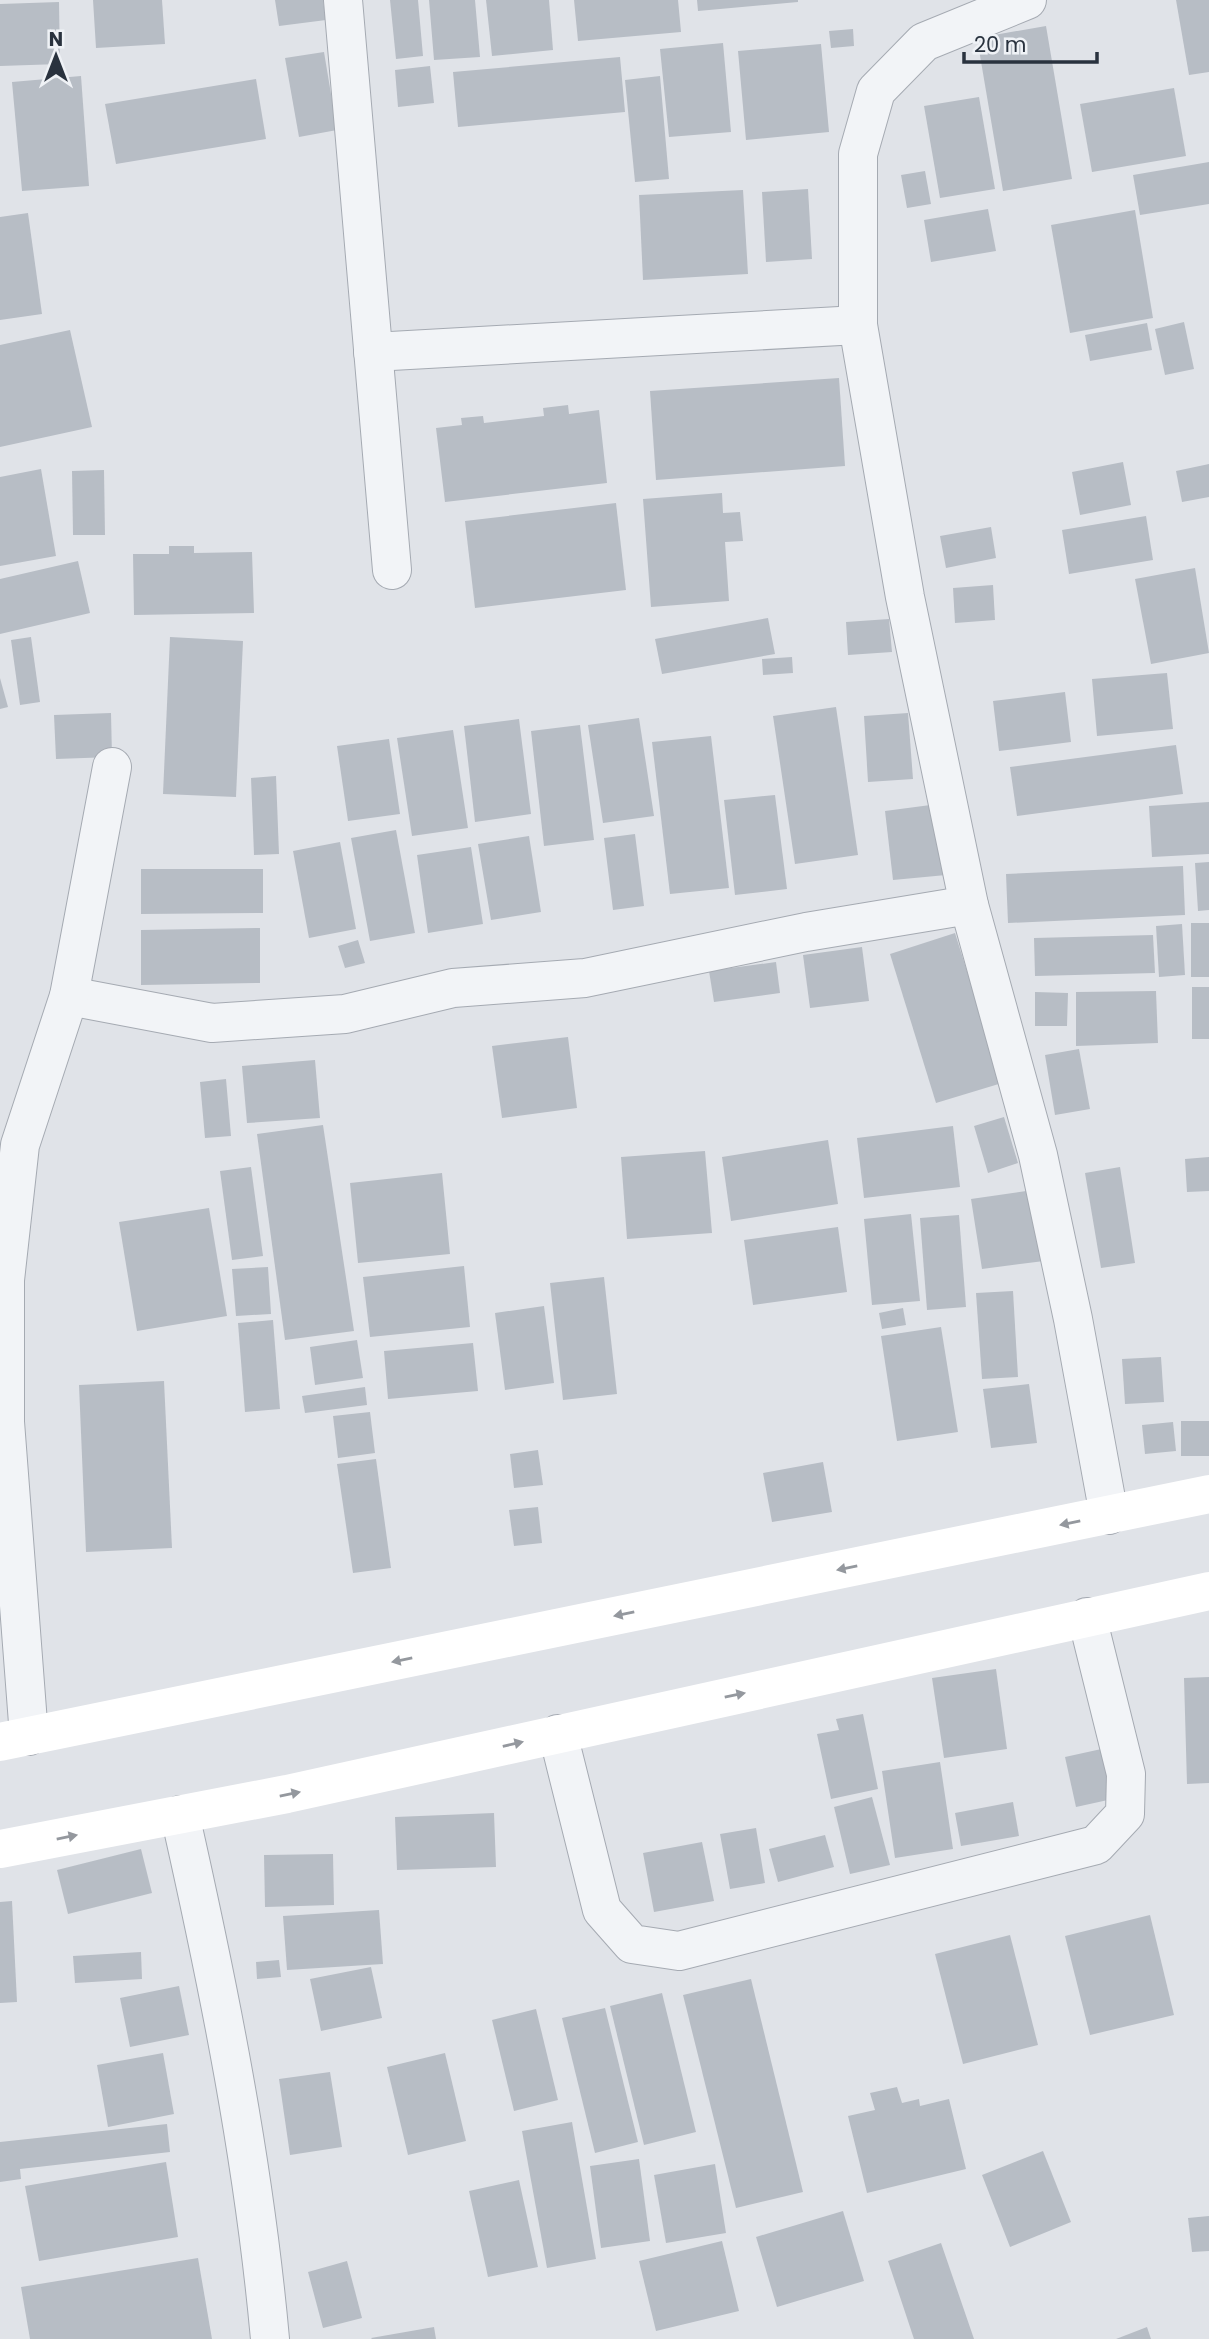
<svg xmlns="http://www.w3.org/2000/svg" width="1209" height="2339" viewBox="0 0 1209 2339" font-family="Poppins,sans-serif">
	<rect width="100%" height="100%" fill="#e0e3e8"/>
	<g fill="#b7bdc5">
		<path d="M93 0H162L165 44 96 48Z"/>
		<path d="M275 0H323L326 20 279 26Z"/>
		<path d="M390 0H418L423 56 396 59Z"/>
		<path d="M429 0H475L480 57 434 60Z"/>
		<path d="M486 0H549L553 50 492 56Z"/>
		<path d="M574 0H678L681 32 578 41Z"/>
		<path d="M697 0H798V2L698 11Z"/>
		<path d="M1176 0H1209V72L1189 75Z"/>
		<path d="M59 2 60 64 0 66V4Z"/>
		<path d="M1046 26 1072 179 1003 191 977 38Z"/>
		<path d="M853 29 854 46 831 48 829 31Z"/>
		<path d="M723 43 731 132 669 137 660 49Z"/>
		<path d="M821 44 829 132 746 140 738 51Z"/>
		<path d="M324 52 337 130 299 137 285 58Z"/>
		<path d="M620 57 625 112 458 127 453 72Z"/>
		<path d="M430 66 434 103 398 107 395 70Z"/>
		<path d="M81 76 89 186 22 191 12 82Z"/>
		<path d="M660 76 669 179 635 182 625 80Z"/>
		<path d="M256 79 266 139 116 164 105 104Z"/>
		<path d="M1174 88 1186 156 1092 172 1080 104Z"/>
		<path d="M979 97 995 189 940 198 924 106Z"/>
		<path d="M1209 162V204L1140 215 1133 175Z"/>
		<path d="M925 171 931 204 907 208 901 175Z"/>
		<path d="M808 189 812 259 766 262 762 192Z"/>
		<path d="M743 190 748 274 643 280 639 195Z"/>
		<path d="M988 209 996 251 931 262 924 220Z"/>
		<path d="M1135 210 1153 318 1070 333 1051 225Z"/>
		<path d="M28 213 42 314 0 320V217Z"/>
		<path d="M1184 322 1194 369 1165 375 1155 329Z"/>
		<path d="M1147 323 1152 350 1090 361 1085 335Z"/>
		<path d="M70 330 92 427 0 447V345Z"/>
		<path d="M839 378 845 466 656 480 650 391Z"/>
		<path d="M568 405 569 414 599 410 607 483 445 502 436 428 462 425 461 418 483 416 484 423 544 416 543 408Z"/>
		<path d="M1123 462 1131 505 1080 515 1072 472Z"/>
		<path d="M1209 464V497L1182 502 1176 471Z"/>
		<path d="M41 469 56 556 0 566V477Z"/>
		<path d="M104 470 105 535H73L72 471Z"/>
		<path d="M722 493 723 513 740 512 743 541 725 542 729 601 651 607 643 499Z"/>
		<path d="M616 503 626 590 475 608 465 521Z"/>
		<path d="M1146 516 1153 560 1069 574 1062 530Z"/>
		<path d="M991 527 996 558 946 568 940 536Z"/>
		<path d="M169 546H194V553L252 552 254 613 134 615 133 554H169Z"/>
		<path d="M78 561 90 613 0 634V579Z"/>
		<path d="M1195 568 1209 653 1151 664 1135 579Z"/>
		<path d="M993 585 995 620 955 623 953 588Z"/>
		<path d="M768 618 775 654 662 674 655 639Z"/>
		<path d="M889 619 892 652 848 655 846 622Z"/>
		<path d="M31 637 40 702 20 705 11 640Z"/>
		<path d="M170 637 243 641 236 797 163 794Z"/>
		<path d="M792 657 793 673 763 675 762 659Z"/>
		<path d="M1167 673 1173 729 1097 736 1092 679Z"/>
		<path d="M0 678 8 707 0 709Z"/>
		<path d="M1065 692 1071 742 999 751 993 701Z"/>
		<path d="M836 707 858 855 795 864 773 716Z"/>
		<path d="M111 713 112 757 56 759 54 715Z"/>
		<path d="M908 713 913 779 868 782 864 716Z"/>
		<path d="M639 718 654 816 603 823 588 725Z"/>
		<path d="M519 719 531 814 475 822 464 726Z"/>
		<path d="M580 725 594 840 544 846 531 731Z"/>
		<path d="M453 730 468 828 412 836 397 738Z"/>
		<path d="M711 736 729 888 670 894 652 742Z"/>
		<path d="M389 739 400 814 348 821 337 746Z"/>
		<path d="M1176 745 1183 794 1017 816 1010 767Z"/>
		<path d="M276 776 279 854 254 855 251 778Z"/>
		<path d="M775 795 787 889 735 895 724 800Z"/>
		<path d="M1209 802V854L1152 857 1149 806Z"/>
		<path d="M938 804 946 875 893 880 885 811Z"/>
		<path d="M396 830 415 933 370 941 351 838Z"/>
		<path d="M635 834 644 906 613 910 604 838Z"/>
		<path d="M529 836 541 912 491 920 478 844Z"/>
		<path d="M340 842 356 929 309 938 293 851Z"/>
		<path d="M471 847 483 924 428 933 417 855Z"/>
		<path d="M1209 862V910L1198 911 1195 863Z"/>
		<path d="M1183 866 1185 915 1008 923 1006 874Z"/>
		<path d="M141 869H263V913L141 914Z"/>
		<rect x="1191" y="923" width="18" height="54"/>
		<path d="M1182 924 1185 975 1159 977 1156 926Z"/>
		<path d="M260 928V983L141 985V930Z"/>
		<path d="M955 933 1002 1083 936 1103 890 954Z"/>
		<path d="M1153 935 1155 973 1035 976 1034 938Z"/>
		<path d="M358 940 365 963 345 968 338 946Z"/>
		<path d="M862 947 869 1001 810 1008 803 955Z"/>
		<path d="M776 962 780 993 714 1002 709 971Z"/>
		<rect x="1192" y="987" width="17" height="52"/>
		<path d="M1156 991 1158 1043 1076 1046V992Z"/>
		<path d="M1035 992 1068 993 1067 1026H1035Z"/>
		<path d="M568 1037 577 1108 502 1118 492 1046Z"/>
		<path d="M1079 1049 1090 1109 1055 1115 1045 1055Z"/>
		<path d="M315 1060 320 1118 247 1123 242 1066Z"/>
		<path d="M226 1079 231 1136 205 1138 200 1082Z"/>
		<path d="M1004 1117 1018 1163 988 1173 974 1126Z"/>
		<path d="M323 1125 354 1331 285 1340 257 1134Z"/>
		<path d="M953 1126 960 1187 864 1198 857 1138Z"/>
		<path d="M828 1140 838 1204 731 1221 722 1157Z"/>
		<path d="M705 1151 712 1233 627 1239 621 1157Z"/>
		<path d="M1209 1157V1191L1187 1192 1185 1159Z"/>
		<path d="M251 1167 263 1256 232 1260 220 1171Z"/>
		<path d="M1120 1167 1135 1263 1101 1268 1085 1173Z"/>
		<path d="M442 1173 450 1254 358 1263 350 1183Z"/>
		<path d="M1033 1190 1044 1261 982 1269 971 1199Z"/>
		<path d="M209 1208 227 1316 137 1331 119 1222Z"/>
		<path d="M911 1214 920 1301 872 1305 864 1219Z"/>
		<path d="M959 1215 966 1307 927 1310 920 1218Z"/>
		<path d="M838 1227 847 1292 753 1305 744 1240Z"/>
		<path d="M464 1266 470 1327 370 1337 363 1277Z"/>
		<path d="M268 1267 271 1314 236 1316 232 1269Z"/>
		<path d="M604 1277 617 1394 563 1400 550 1283Z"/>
		<path d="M1013 1291 1018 1377 982 1379 976 1293Z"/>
		<path d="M544 1306 554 1383 505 1390 495 1313Z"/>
		<path d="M903 1308 906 1325 882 1329 879 1313Z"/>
		<path d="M273 1320 280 1409 245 1412 238 1323Z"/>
		<path d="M941 1327 958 1432 897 1441 881 1336Z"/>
		<path d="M357 1340 363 1378 315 1385 310 1347Z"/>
		<path d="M473 1343 478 1391 388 1399 384 1351Z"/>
		<path d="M1161 1357 1164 1402 1125 1404 1122 1359Z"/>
		<path d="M164 1381 172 1548 86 1552 79 1385Z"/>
		<path d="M1029 1384 1037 1443 991 1448 983 1389Z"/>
		<path d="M365 1387 367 1405 305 1413 302 1396Z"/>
		<path d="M370 1412 375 1453 338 1458 333 1416Z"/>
		<rect x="1181" y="1421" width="28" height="35"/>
		<path d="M1173 1422 1176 1451 1145 1454 1142 1425Z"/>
		<path d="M538 1450 543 1485 514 1488 510 1454Z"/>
		<path d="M376 1459 391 1568 353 1573 337 1464Z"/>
		<path d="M823 1462 832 1512 772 1522 763 1473Z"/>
		<path d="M538 1507 542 1543 514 1546 509 1510Z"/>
		<path d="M996 1669 1007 1749 944 1758 932 1678Z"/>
		<path d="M1209 1677V1783L1187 1784 1184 1678Z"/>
		<path d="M863 1714 878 1789 831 1799 817 1734 839 1730 836 1719Z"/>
		<path d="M1106 1748 1117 1798 1076 1807 1065 1757Z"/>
		<path d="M940 1762 953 1849 895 1858 882 1771Z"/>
		<path d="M872 1797 890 1865 850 1874 834 1807Z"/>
		<path d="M1013 1802 1019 1836 961 1846 955 1813Z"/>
		<path d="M494 1813 496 1867 397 1870 395 1817Z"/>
		<path d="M756 1828 765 1883 730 1889 720 1834Z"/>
		<path d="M825 1835 834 1867 778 1882 769 1849Z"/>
		<path d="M702 1842 714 1901 654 1912 643 1853Z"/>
		<path d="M141 1849 152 1893 68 1914 57 1870Z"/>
		<path d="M333 1854 334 1905 265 1907 264 1855Z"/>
		<path d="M12 1901 17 2002 0 2003V1902Z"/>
		<path d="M379 1910 383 1964 287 1970 283 1916Z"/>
		<path d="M1150 1915 1174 2015 1090 2035 1065 1936Z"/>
		<path d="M1010 1935 1038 2045 963 2064 935 1954Z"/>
		<path d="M141 1952 142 1979 75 1983 73 1956Z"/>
		<path d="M279 1960 281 1977 257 1979 256 1962Z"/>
		<path d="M371 1967 382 2018 321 2031 310 1979Z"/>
		<path d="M751 1979 803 2192 736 2208 683 1995Z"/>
		<path d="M179 1986 189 2035 130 2047 120 1998Z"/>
		<path d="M662 1993 696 2132 644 2145 610 2006Z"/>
		<path d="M605 2008 638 2142 595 2153 562 2018Z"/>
		<path d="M536 2009 558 2100 514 2111 492 2020Z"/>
		<path d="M163 2053 174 2114 108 2127 97 2065Z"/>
		<path d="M445 2053 466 2141 408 2155 387 2067Z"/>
		<path d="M330 2072 342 2147 290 2155 279 2079Z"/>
		<path d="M897 2087 902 2103 919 2099 920 2106 949 2099 966 2169 867 2193 848 2116 875 2110 870 2093Z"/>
		<path d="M572 2122 596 2259 547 2268 522 2131Z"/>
		<path d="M167 2124 170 2152 20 2169 21 2179 0 2182V2142Z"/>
		<path d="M1043 2151 1071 2222 1010 2247 982 2175Z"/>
		<path d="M639 2159 650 2241 601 2248 590 2166Z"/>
		<path d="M166 2162 178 2237 39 2261 25 2186Z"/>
		<path d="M715 2164 726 2233 666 2243 654 2175Z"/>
		<path d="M519 2180 538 2267 488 2277 469 2191Z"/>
		<path d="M843 2211 864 2281 777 2307 756 2237Z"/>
		<path d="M1209 2216V2251L1192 2252 1188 2218Z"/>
		<path d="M722 2241 739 2311 656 2331 639 2261Z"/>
		<path d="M941 2243 974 2339H914L888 2261Z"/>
		<path d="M198 2258 212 2339H30L21 2287Z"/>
		<path d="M347 2261 362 2318 323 2328 308 2272Z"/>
		<path d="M434 2327 436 2339H372L371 2338Z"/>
		<path d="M1147 2327 1151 2339H1116Z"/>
	</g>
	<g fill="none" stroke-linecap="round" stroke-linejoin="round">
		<g stroke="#a5aab2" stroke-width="40">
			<g id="street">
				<path d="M343 0 392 570"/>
				<path d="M1027 0 924 42 876 91 858 154V325L905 597 969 905 1038 1155 1073 1319 1109 1515"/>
				<path d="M373 352 858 325"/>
				<path d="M69 996 212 1023 345 1014 453 988 585 978 806 932 969 905"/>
				<path d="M558 1734 602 1910 632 1944 679 1951 1096 1845 1125 1814 1126 1774 1087 1617"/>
				<path d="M29 1736 5 1422V1280L20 1145 69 996 112 767"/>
				<path d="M180 1815C219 1988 254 2162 270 2339"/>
			</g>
		</g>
		<use href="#street" stroke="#f2f4f7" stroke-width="38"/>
		<g stroke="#fff" stroke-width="38">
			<path d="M0 1742 1209 1494"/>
			<path d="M0 1849 287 1794 1209 1591"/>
		</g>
	</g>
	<defs><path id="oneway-solid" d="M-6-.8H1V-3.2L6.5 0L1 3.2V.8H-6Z" transform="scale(1.75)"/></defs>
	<g fill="#94989e">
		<use href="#oneway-solid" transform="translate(1070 1523) rotate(168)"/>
		<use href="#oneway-solid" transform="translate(847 1568) rotate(168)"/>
		<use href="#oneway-solid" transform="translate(624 1614) rotate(168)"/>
		<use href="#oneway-solid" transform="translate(402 1660) rotate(168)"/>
		<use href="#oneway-solid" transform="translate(735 1695) rotate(-12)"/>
		<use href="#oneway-solid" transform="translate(513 1744) rotate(-13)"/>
		<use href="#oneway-solid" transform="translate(290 1794) rotate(-12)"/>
		<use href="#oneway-solid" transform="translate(67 1837) rotate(-11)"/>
	</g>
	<g transform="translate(56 56)" stroke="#eff2f6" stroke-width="5" paint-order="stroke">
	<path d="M0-5L12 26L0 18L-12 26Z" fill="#29323e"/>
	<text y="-10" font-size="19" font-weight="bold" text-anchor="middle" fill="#29323e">N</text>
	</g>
	<path d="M964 52v10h133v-10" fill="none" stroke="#29323e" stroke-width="3.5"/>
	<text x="974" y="52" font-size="21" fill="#29323e" stroke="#eff2f6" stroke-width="5" paint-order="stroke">20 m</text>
</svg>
